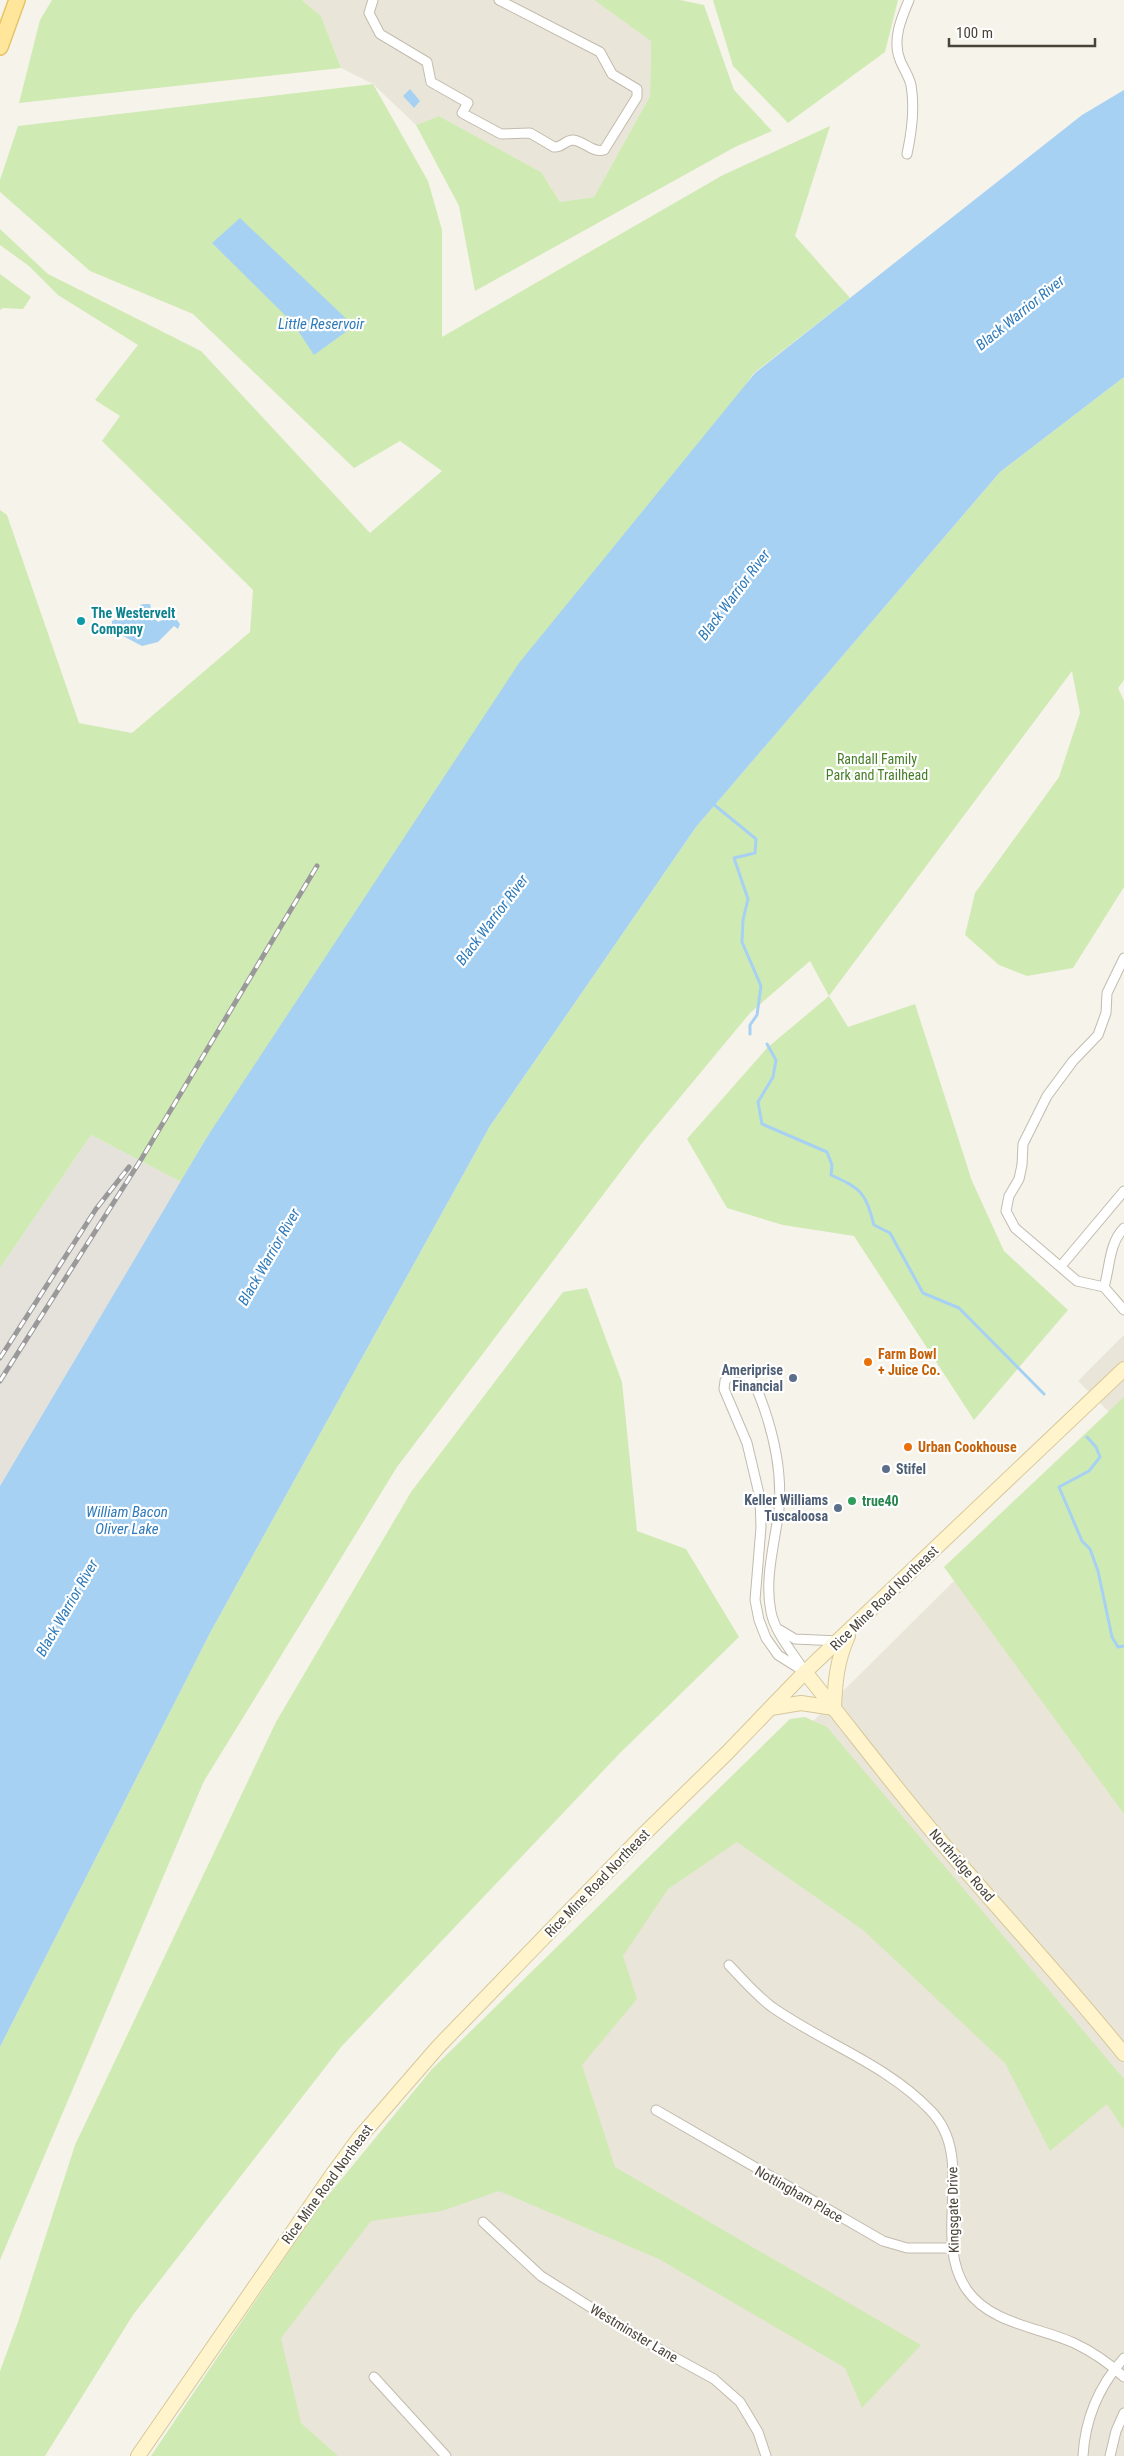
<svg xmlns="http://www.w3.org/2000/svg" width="1124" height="2456" viewBox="0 0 1124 2456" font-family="'Roboto Condensed',sans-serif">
	<rect width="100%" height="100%" fill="#f6f3eb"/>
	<g fill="#eae5d9">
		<path d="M302 0H594L651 40 650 96 594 197 560 202 541 172 439 116 416 125 373 84 341 68 321 16Z"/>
		<path d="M1124 1335V1427L1078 1381Z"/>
		<path d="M971 1564 1124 1768V2456H304L227 2389 421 2111Z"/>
	</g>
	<path fill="#e5e2dc" d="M91 1135 181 1182 0 1486V1268Z"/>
	<g fill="#d0eab4">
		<path d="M52 0H302L321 16 341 68 19 103 40 20Z"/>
		<path d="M594 0H680L704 5 734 90 772 131 735 147 475 291 459 206 416 125 439 116 541 172 560 202 594 197 650 96 651 41Z"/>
		<path d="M713 0H898L885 52 788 123 733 66Z"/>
		<path d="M373 84 428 181 442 230V337L723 175 830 126 795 236 850 298 754 373 207 1137 181 1182 91 1135 0 1268V510L7 515 79 723 132 733 250 632 253 590 102 441 120 416 95 400 138 345 58 295 29 266 0 245V229L48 274 201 351 370 533 442 471 400 441 354 468 193 314 90 271 0 192V180L18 126Z"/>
		<path d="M0 274 31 297 23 309 3 308 0 310Z"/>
		<path d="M1124 377V680L1118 688 1124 701V887L1073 968 1027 976 999 965 965 935 975 893 1059 777 1080 713 1072 671 829 996 848 1027 915 1004 972 1181 1004 1251 1068 1310 974 1420 854 1236 783 1225 727 1208 687 1139 767 1048 829 996 810 961 750 1013 643 1142 397 1467 204 1781 0 2260V2047L210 1633 490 1126 696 827 1000 472Z"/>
		<path d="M587 1288 622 1382 637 1531 686 1549 739 1637 620 1753 341 2047 133 2315 45 2456H0V2371L18 2322 75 2145 276 1722 411 1492 563 1292Z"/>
		<path d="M1124 1397V1814L944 1567Z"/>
		<path d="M805 1717 827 1727 1124 2079V2130L1107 2104 1050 2151 1005 2063 863 1930 737 1842 668 1889 623 1956 637 1999 582 2065 615 2167 921 2345 862 2408 845 2368 659 2259 499 2191 442 2211 371 2221 281 2338 301 2423 338 2456H151L321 2204 432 2069 790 1719Z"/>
	</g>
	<g fill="#a7d1f2">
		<path d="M410 89 420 101 414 108 403 96Z"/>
		<path d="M1124 90V377L1000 472 696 827 490 1126 210 1633 0 2047V1486L207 1137 519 663 755 373 1082 115Z"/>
		<path d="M240 218 354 326 314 355 293 323 212 243Z"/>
		<path d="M143 604H150L154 617 158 622 173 615 180 624 178 629 174 626 158 642 142 646 121 635 112 626V621L121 617 140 618V605Z"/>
	</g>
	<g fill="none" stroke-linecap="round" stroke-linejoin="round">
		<g stroke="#a7d1f2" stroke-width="3">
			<path d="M712 803 756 839 755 853 734 858 748 899 743 920 742 942 761 986 757 1015 750 1025V1034"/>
			<path d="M767 1044 776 1060 773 1077 758 1102 762 1124 827 1152 832 1165 831 1175C862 1189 865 1192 874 1225L890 1233 923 1293 959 1308 1044 1394"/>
			<path d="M1087 1437 1096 1447 1100 1457 1089 1471 1059 1487 1082 1541 1090 1549 1098 1571 1112 1637 1118 1647 1124 1646"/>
		</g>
		<g stroke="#c2bbad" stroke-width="11">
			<g id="minor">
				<path d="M373 0 369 13 380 34 427 62 431 82 468 103 462 113 501 134 530 133 554 147C562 148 565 140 573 140 584 141 592 153 604 150L637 97V89L612 74 600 52 499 0"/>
				<path d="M907 154C912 131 915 108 911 85 909 76 903 68 900 60 892 40 901 19 909 0"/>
				<path d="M1124 958 1107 993 1106 1013 1098 1035 1073 1061 1047 1096 1023 1144 1022 1165 1019 1179 1009 1196 1006 1211 1015 1228 1077 1281 1104 1287 1124 1310"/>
				<path d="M1061 1266 1124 1191"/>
				<path d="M1104 1287C1110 1267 1109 1243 1124 1228"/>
				<path d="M739 1372C755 1378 758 1392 764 1408 775 1440 782 1475 779 1509 775 1543 764 1578 771 1612 775 1633 794 1654 805 1672L778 1655 766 1638 759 1620 755 1600 761 1527 760 1498 747 1443 724 1389 725 1381 731 1374Z"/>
				<path d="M780 1630 795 1639 839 1641"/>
				<path d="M729 1965C742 1979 756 1995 772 2007 823 2043 886 2064 930 2110 978 2158 930 2237 967 2290 991 2324 1039 2327 1074 2343 1091 2351 1110 2364 1124 2377"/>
				<path d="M656 2110 883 2241 907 2248H952"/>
				<path d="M483 2222 541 2276 641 2339 714 2379 740 2402 758 2432 766 2456"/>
				<path d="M374 2377 446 2456"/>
				<path d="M1083 2456C1085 2419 1099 2386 1124 2358"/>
				<path d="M1110 2456 1116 2431 1124 2413"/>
			</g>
		</g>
		<g stroke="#d6c89a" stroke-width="16">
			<g id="secondary">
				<path d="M805 1672C851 1729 895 1788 943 1844 1003 1915 1066 1982 1124 2054"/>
				<path d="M771 1708 801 1703 834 1708C835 1682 837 1660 848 1636"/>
				<path d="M138 2456 332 2175 360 2137 438 2047 642 1836 727 1753 805 1672 1124 1369"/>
			</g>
		</g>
		<g stroke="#e6c568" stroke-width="18">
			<path id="primary" d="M0 47 17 0"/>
		</g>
		<use href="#minor" stroke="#fff" stroke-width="9"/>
		<use href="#secondary" stroke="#fff4cc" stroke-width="14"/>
		<use href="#primary" stroke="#ffe69b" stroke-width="15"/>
		<g stroke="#999" stroke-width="5">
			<g id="rail">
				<path d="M0 1358 96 1209 129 1167"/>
				<path d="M0 1381 142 1158 317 866"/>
			</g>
		</g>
		<use href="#rail" stroke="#fff" stroke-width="3" stroke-dasharray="9" stroke-linecap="butt"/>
	</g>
	<circle fill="#0f9aa8" stroke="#fff" stroke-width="2" cx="81" cy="621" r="5"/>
	<g fill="#e8710a" stroke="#fff" stroke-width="2">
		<circle cx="868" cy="1362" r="5"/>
		<circle cx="908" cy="1447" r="5"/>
	</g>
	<g fill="#5c6f8a" stroke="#fff" stroke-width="2">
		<circle cx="793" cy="1378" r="5"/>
		<circle cx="886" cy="1469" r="5"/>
		<circle cx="838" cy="1508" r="5"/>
	</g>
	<circle fill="#2e9e5b" stroke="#fff" stroke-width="2" cx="852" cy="1501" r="5"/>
	<g text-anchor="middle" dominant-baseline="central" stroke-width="4.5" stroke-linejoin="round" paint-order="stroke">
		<g font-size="14" font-weight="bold" fill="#0d838f" stroke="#fff" text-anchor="start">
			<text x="91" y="613">The Westervelt<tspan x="91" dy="16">Company</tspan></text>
		</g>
		<g font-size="14" fill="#467e29" stroke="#fff">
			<text x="877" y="759">Randall Family<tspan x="877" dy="16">Park and Trailhead</tspan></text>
		</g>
		<g font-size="14" font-weight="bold" fill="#c56008" stroke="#fff" text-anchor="start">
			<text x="878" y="1354">Farm Bowl<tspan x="878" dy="16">+ Juice Co.</tspan></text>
			<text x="918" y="1447">Urban Cookhouse</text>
		</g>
		<g font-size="14" font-weight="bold" fill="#4e5e75" stroke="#fff" text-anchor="end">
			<text x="783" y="1370">Ameriprise<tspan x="783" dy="16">Financial</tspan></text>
			<text x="896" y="1469" text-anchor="start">Stifel</text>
			<text x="828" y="1500">Keller Williams<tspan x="828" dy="16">Tuscaloosa</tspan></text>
		</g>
		<g font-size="14" font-weight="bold" fill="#27864d" stroke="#fff" text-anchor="start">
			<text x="862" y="1501">true40</text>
		</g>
		<g font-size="14" fill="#4a4438" stroke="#fff">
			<text transform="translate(884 1598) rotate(-44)">Rice Mine Road Northeast</text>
			<text transform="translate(962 1865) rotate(49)">Northridge Road</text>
			<text transform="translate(597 1883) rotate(-46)">Rice Mine Road Northeast</text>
			<text transform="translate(327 2184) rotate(-54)">Rice Mine Road Northeast</text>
			<text transform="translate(799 2194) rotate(30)">Nottingham Place</text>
			<text transform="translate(953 2210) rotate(-91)">Kingsgate Drive</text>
			<text transform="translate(634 2333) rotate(31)">Westminster Lane</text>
		</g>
		<g font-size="15" font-style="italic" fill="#2e7aba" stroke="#fff">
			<text transform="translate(1020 313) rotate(-39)">Black Warrior River</text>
			<text x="321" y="324">Little Reservoir</text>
			<text transform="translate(734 595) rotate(-53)">Black Warrior River</text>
			<text transform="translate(492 920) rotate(-53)">Black Warrior River</text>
			<text transform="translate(269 1257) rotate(-60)">Black Warrior River</text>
			<text x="127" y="1512">William Bacon<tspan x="127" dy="17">Oliver Lake</tspan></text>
			<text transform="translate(67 1608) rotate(-60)">Black Warrior River</text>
		</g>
	</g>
	<path d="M949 38v8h146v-8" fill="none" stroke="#4a4438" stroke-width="2.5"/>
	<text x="956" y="38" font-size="15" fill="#4a4438" stroke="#ffffff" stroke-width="4" paint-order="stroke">100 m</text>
</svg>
